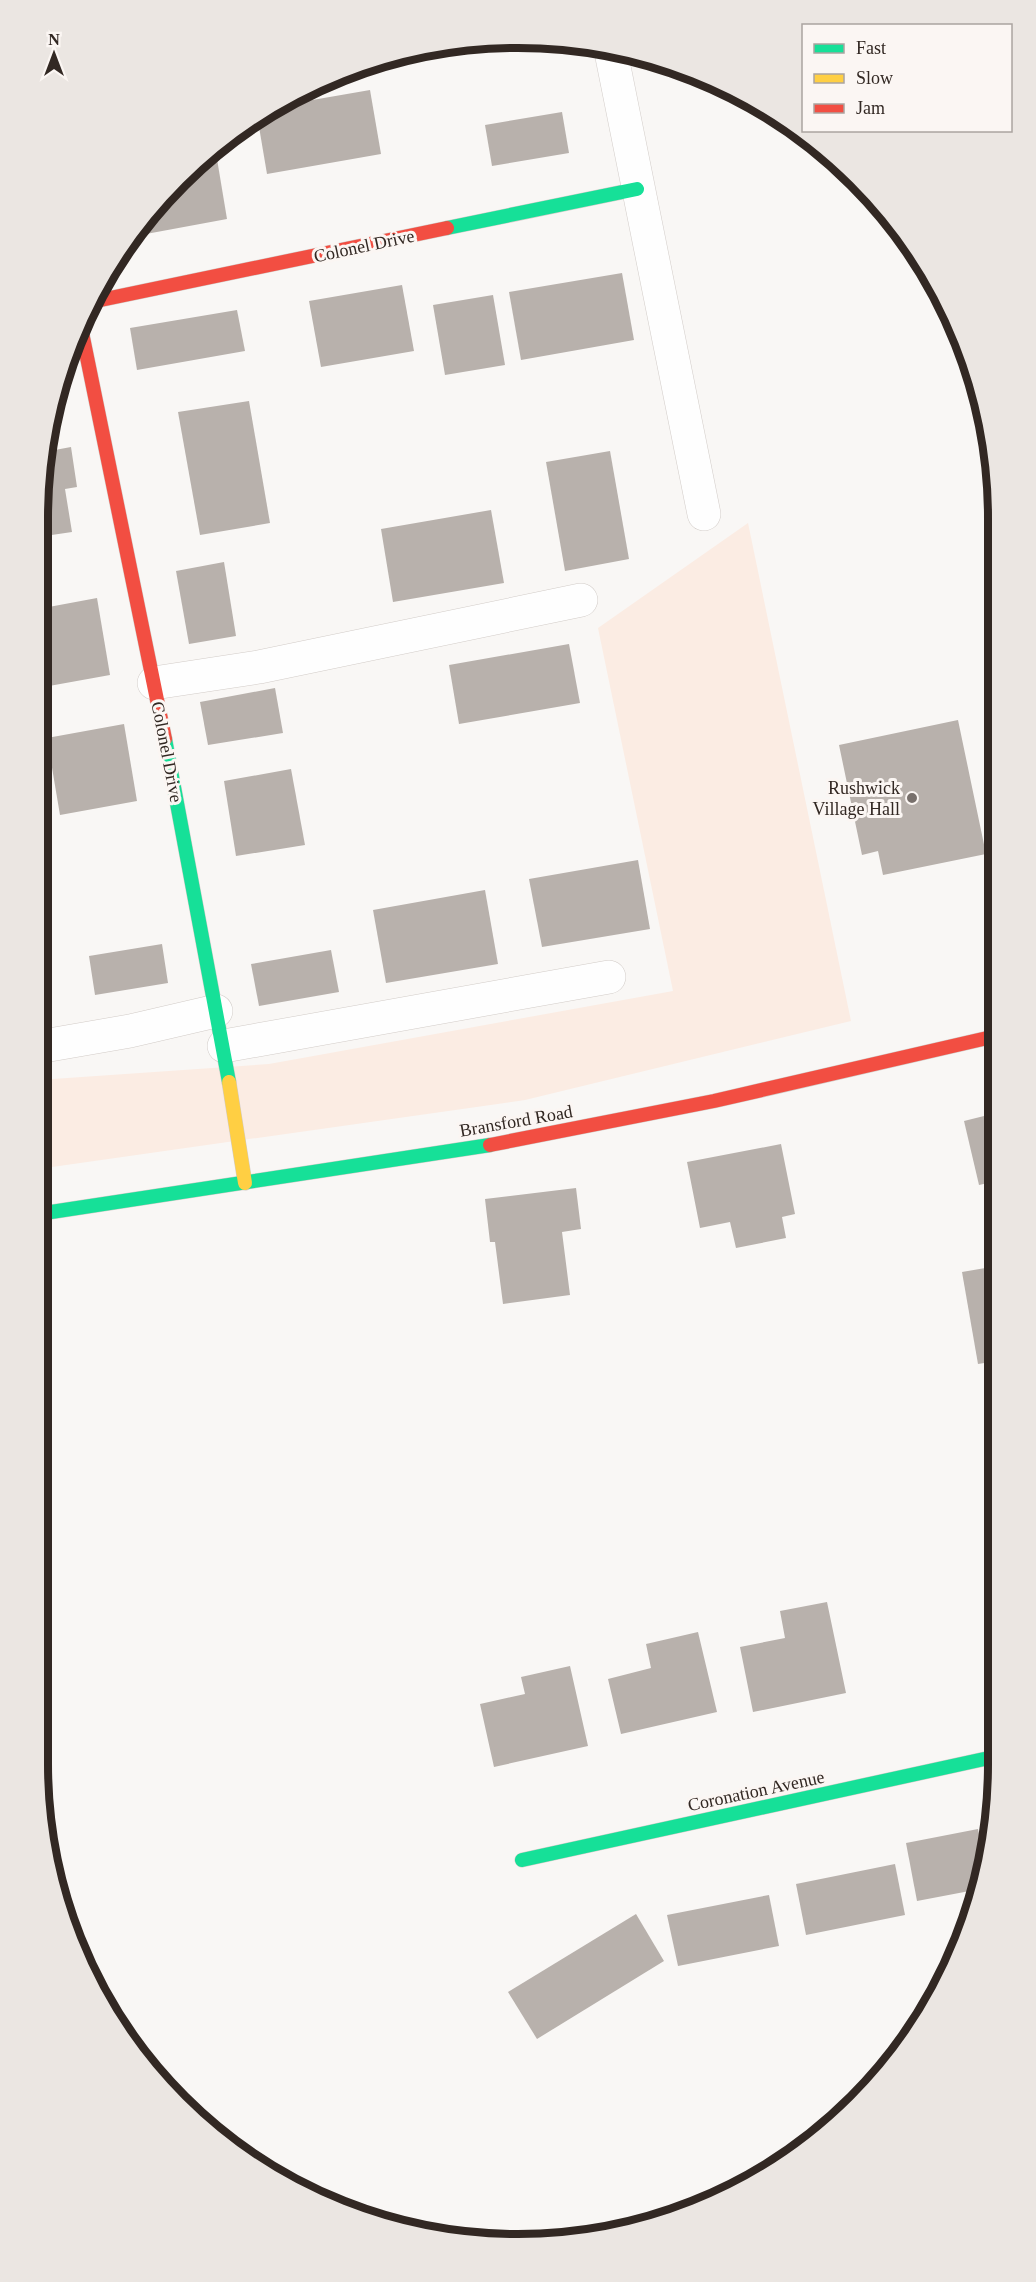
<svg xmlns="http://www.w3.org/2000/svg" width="1036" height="2282" viewBox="0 0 1036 2282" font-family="Georgia,serif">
	<rect width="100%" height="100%" fill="#f9f7f5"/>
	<path fill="#fbece3" d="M748 523 851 1021 525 1100 38 1169V1080L269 1064 673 991 598 628Z"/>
	<g fill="#b8b1ac">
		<path d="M370 90 381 154 267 174 257 115 272 107Z"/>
		<path d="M562 112 569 153 492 166 485 125Z"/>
		<path d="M216 153 227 219 146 234 144 220 178 178 208 154Z"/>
		<path d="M622 273 634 340 521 360 509 292Z"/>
		<path d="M402 285 414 351 321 367 309 301Z"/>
		<path d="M493 295 505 365 445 375 433 305Z"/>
		<path d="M237 310 245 351 137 370 130 328Z"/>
		<path d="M56 393 60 418 48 420Z"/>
		<path d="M249 401 270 523 200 535 178 412Z"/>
		<path d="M71 447 77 487 65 489 72 532 38 537 44 452Z"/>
		<path d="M610 451 629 559 565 571 546 462Z"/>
		<path d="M491 510 504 583 393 602 381 529Z"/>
		<path d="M224 562 236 636 189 644 176 571Z"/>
		<path d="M97 598 110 675 38 688V609Z"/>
		<path d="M569 644 580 703 459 724 449 665Z"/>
		<path d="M275 688 283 733 208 745 200 702Z"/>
		<path d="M958 720 986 854 883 875 878 851 862 855 839 745Z"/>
		<path d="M124 724 137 801 60 815 47 738Z"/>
		<path d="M291 769 305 845 236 856 224 781Z"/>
		<path d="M638 860 650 929 542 947 529 879Z"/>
		<path d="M485 890 498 964 386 983 373 910Z"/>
		<path d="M162 944 168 983 95 995 89 956Z"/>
		<path d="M331 950 339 992 259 1006 251 964Z"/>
		<path d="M996 1113 997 1181 979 1185 964 1121Z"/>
		<path d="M781 1144 795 1214 782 1217 786 1238 736 1248 730 1222 700 1228 687 1162Z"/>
		<path d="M576 1188 581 1229 562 1232 570 1295 503 1304 495 1242H490L485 1199Z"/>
		<path d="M997 1266V1361L978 1364 962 1272Z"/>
		<path d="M827 1602 846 1693 753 1712 740 1647 785 1638 780 1611Z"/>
		<path d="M698 1632 717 1712 621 1734 608 1679 651 1668 646 1644Z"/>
		<path d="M570 1666 588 1746 494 1767 480 1704 525 1694 521 1677Z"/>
		<path d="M978 1829 986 1869 980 1889 917 1901 906 1843Z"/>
		<path d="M895 1864 905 1915 806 1935 796 1884Z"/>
		<path d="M769 1895 779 1946 678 1966 667 1915Z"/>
		<path d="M636 1914 664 1961 537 2039 508 1992Z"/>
	</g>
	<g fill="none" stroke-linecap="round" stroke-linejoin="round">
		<g stroke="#d2ccc8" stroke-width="34">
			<g id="street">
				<path d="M610 47 704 514"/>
				<path d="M154 683 259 667 581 600"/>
				<path d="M224 1046 609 977"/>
				<path d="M38 1047 130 1031 216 1011"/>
			</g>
		</g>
		<g stroke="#d2ccc8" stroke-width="15">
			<g id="fast">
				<path d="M447 228 637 189"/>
				<path d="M165 739 229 1082"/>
				<path d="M38 1214 490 1145"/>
				<path d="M522 1860 998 1756"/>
			</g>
		</g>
		<g stroke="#d2ccc8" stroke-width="15">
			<path id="slow" d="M229 1082 245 1183"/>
		</g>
		<g stroke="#d2ccc8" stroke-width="15">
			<g id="jam">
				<path d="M91 302 447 228"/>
				<path d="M80 323 165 739"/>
				<path d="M490 1145 714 1101 996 1036"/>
			</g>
		</g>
		<use href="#street" stroke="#fefefe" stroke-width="33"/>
		<use href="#fast" stroke="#16e098" stroke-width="14"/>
		<use href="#slow" stroke="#ffcf43" stroke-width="14"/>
		<use href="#jam" stroke="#f24e42" stroke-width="14"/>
	</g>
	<circle fill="#78706c" stroke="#fbf6f3" stroke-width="2" cx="912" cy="798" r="6"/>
	<g text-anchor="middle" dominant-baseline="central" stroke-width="6" stroke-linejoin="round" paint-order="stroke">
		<g font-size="18" fill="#322823" stroke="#fbf6f3">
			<text transform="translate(364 246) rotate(-12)">Colonel Drive</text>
			<text transform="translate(167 752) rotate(79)">Colonel Drive</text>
			<text transform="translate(516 1121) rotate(-10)">Bransford Road</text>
			<text transform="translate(756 1791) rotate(-12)">Coronation Avenue</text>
		</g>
		<g font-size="18" fill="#322823" stroke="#fbf6f3" text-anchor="end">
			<text x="900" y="788">Rushwick<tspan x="900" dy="21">Village Hall</tspan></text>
		</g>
	</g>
	<path d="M0 0H1036V2282H0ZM518 48H518A470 470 0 0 1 988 518V1764A470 470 0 0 1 518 2234H518A470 470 0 0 1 48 1764V518A470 470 0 0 1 518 48Z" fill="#ebe6e2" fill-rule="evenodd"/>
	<path fill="none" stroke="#322823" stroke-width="8" d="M518 48H518A470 470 0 0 1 988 518V1764A470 470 0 0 1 518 2234H518A470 470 0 0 1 48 1764V518A470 470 0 0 1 518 48Z"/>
	<rect x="802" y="24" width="210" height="108" fill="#fbf6f3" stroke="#aba4a0" stroke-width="1.5"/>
	<rect x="814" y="44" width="30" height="9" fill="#16e098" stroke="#aba4a0" stroke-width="1.5"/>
	<text x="856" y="54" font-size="18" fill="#322823">Fast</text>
	<rect x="814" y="74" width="30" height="9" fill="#ffcf43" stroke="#aba4a0" stroke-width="1.5"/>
	<text x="856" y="84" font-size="18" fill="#322823">Slow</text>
	<rect x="814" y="104" width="30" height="9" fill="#f24e42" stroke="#aba4a0" stroke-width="1.5"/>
	<text x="856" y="114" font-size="18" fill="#322823">Jam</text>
	<g transform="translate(54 54)" stroke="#fbf6f3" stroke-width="4.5" paint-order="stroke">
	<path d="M0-4.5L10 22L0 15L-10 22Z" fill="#322823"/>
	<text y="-9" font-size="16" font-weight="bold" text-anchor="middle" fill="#322823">N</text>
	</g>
</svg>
